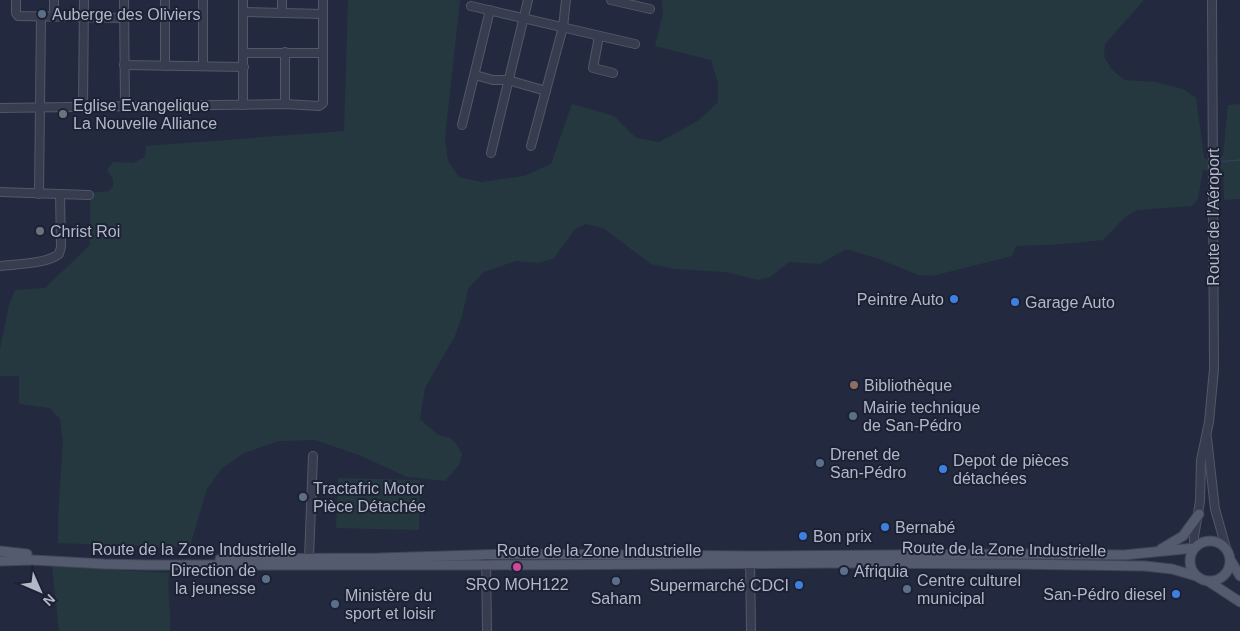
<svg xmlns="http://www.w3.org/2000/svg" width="1240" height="631" viewBox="0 0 1240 631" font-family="Helvetica,sans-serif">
	<rect width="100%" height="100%" fill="#232a3f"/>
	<g fill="#25383f">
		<path d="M348 0H460L445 138 448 161 459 177 481 182 524 176 551 164 572 104 614 116 636 138 659 142 698 121 718 102V83L711 60 655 46 663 13 662 0H1144L1105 44 1104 57 1112 70 1125 80 1155 82 1183 89 1196 98 1204 157 1207 160 1223 156 1228 105 1240 104V199L1224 200 1223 170H1203L1198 199 1192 206 1137 210 1125 217 1103 240 1050 245 1016 246 1012 256 932 276 918 275 879 259 846 249 820 264 789 262 770 277 758 280 726 272 674 269 651 264 603 228 586 224 575 229 554 258 539 263 516 261 484 272 468 289 462 316 455 336 425 388 420 419 438 435 450 438 455 442 462 454 459 465 445 481 407 477 359 455 315 440 279 441 244 453 221 469 207 489 190 546 170 547 58 543V517L63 442 60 419 50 408 19 404V376H0V349L9 305 15 290 45 288 90 245V193L109 191 113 186V179L107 170 113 162 133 163 145 157 146 146 344 131Z"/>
		<path d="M338 478 420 480 419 530 336 528Z"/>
		<path d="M52 566 169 573C167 593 171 611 170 631H59Z"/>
	</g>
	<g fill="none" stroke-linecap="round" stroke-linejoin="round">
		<path stroke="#364266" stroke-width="1" d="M1216 162 1240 160"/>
		<g stroke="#525869" stroke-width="10">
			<g id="minor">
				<path d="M16 0V13L18 16 124 18"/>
				<path d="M124 0 125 106"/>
				<path d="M203 0V66"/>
				<path d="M243 0V105"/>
				<path d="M611 0 650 9"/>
				<path d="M471 6 635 44"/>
				<path d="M243 12 323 14"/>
				<path d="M282 13V0"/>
				<path d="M54 16V0"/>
				<path d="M599 36 593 68 613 73"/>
				<path d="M243 53H323"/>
				<path d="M124 65 244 67"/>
				<path d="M165 66V0"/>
				<path d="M475 75 493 80H508L546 91"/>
				<path d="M285 104V52"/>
				<path d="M83 106 84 0"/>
				<path d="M0 108 285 104 319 106 323 103V0"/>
				<path d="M462 125 490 10"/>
				<path d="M531 146 563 27 566 0"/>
				<path d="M491 153 528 0"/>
				<path d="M0 192 89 195"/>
				<path d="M39 194 41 16"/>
				<path d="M0 266C17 264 46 264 59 254L61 247 60 194"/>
				<path d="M1207 438 1215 509 1226 548"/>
				<path d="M1194 548V537L1200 501 1201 460 1209 422 1214 369 1212 0"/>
				<path d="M486 555 487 631"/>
				<path d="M309 558 313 456"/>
				<path d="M750 558 751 631"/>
			</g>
		</g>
		<g stroke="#404657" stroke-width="11">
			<g id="major">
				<circle cx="1210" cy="561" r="20"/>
				<path d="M1161 549 1183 536 1199 514"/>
				<path d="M0 551 27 554"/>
				<path d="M220 559 380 558 510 554 750 556 1032 554 1124 555 1194 548"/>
				<path d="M0 561 33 560 104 564 148 565H486L842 563 1012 564 1145 566 1172 569 1196 576"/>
				<path d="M1231 561 1240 576"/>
				<path d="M1208 581 1240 602"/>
			</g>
		</g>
		<use href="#minor" stroke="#373d4e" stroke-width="8"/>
		<use href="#major" stroke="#555b6e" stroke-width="9"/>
	</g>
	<g fill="#5c6f8a" stroke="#1c2233" stroke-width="2">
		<circle cx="42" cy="14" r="5"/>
		<circle cx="853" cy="416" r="5"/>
		<circle cx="820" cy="463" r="5"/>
		<circle cx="303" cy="497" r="5"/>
		<circle cx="844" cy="571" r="5"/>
		<circle cx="266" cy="579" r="5"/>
		<circle cx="616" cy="581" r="5"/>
		<circle cx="907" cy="589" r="5"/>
		<circle cx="335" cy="604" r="5"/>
	</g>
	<g fill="#6b7280" stroke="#1c2233" stroke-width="2">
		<circle cx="63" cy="114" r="5"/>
		<circle cx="40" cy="231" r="5"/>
	</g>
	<g fill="#3f7fe0" stroke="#1c2233" stroke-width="2">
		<circle cx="954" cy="299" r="5"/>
		<circle cx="1015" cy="302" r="5"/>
		<circle cx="943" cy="469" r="5"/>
		<circle cx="885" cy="527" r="5"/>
		<circle cx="803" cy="536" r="5"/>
		<circle cx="799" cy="585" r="5"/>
		<circle cx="1176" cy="594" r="5"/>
	</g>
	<circle fill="#8d6e63" stroke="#1c2233" stroke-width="2" cx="854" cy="385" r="5"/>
	<circle fill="#d1479c" stroke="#1c2233" stroke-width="2" cx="517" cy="567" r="5"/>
	<g text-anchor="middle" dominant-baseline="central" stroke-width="4" stroke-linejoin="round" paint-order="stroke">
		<g font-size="16" fill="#b3b8c9" stroke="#1c2233" text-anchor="start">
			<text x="52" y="14">Auberge des Oliviers</text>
			<text x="73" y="105">Eglise Evangelique<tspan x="73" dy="18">La Nouvelle Alliance</tspan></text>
			<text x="50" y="231">Christ Roi</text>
			<text x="944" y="299" text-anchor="end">Peintre Auto</text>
			<text x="1025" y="302">Garage Auto</text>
			<text x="864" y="385">Bibliothèque</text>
			<text x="863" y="407">Mairie technique<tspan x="863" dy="18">de San-Pédro</tspan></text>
			<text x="830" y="454">Drenet de<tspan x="830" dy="18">San-Pédro</tspan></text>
			<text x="953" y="460">Depot de pièces<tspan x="953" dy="18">détachées</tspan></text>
			<text x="313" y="488">Tractafric Motor<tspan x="313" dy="18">Pièce Détachée</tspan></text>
			<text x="895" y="527">Bernabé</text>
			<text x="813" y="536">Bon prix</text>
			<text x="256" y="570" text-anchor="end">Direction de<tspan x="256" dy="18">la jeunesse</tspan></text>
			<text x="854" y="571">Afriquia</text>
			<text x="917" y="580">Centre culturel<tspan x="917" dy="18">municipal</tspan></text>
			<text x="517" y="584" text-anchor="middle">SRO MOH122</text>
			<text x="789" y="585" text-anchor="end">Supermarché CDCI</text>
			<text x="1166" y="594" text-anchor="end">San-Pédro diesel</text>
			<text x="345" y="595">Ministère du<tspan x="345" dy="18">sport et loisir</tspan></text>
			<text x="616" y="598" text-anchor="middle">Saham</text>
		</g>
		<g font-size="16" fill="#b3b8c9" stroke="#1c2233">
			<text transform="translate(1213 217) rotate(-90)">Route de l'Aéroport</text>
			<text x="194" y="549">Route de la Zone Industrielle</text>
			<text transform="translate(1004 549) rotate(1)">Route de la Zone Industrielle</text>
			<text x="599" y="550">Route de la Zone Industrielle</text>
		</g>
	</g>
	<g transform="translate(40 591) rotate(135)" stroke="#1c2233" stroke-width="4" paint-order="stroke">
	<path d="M0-4L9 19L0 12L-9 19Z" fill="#b3b8c9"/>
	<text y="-8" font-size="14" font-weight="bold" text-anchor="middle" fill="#b3b8c9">N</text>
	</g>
</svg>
